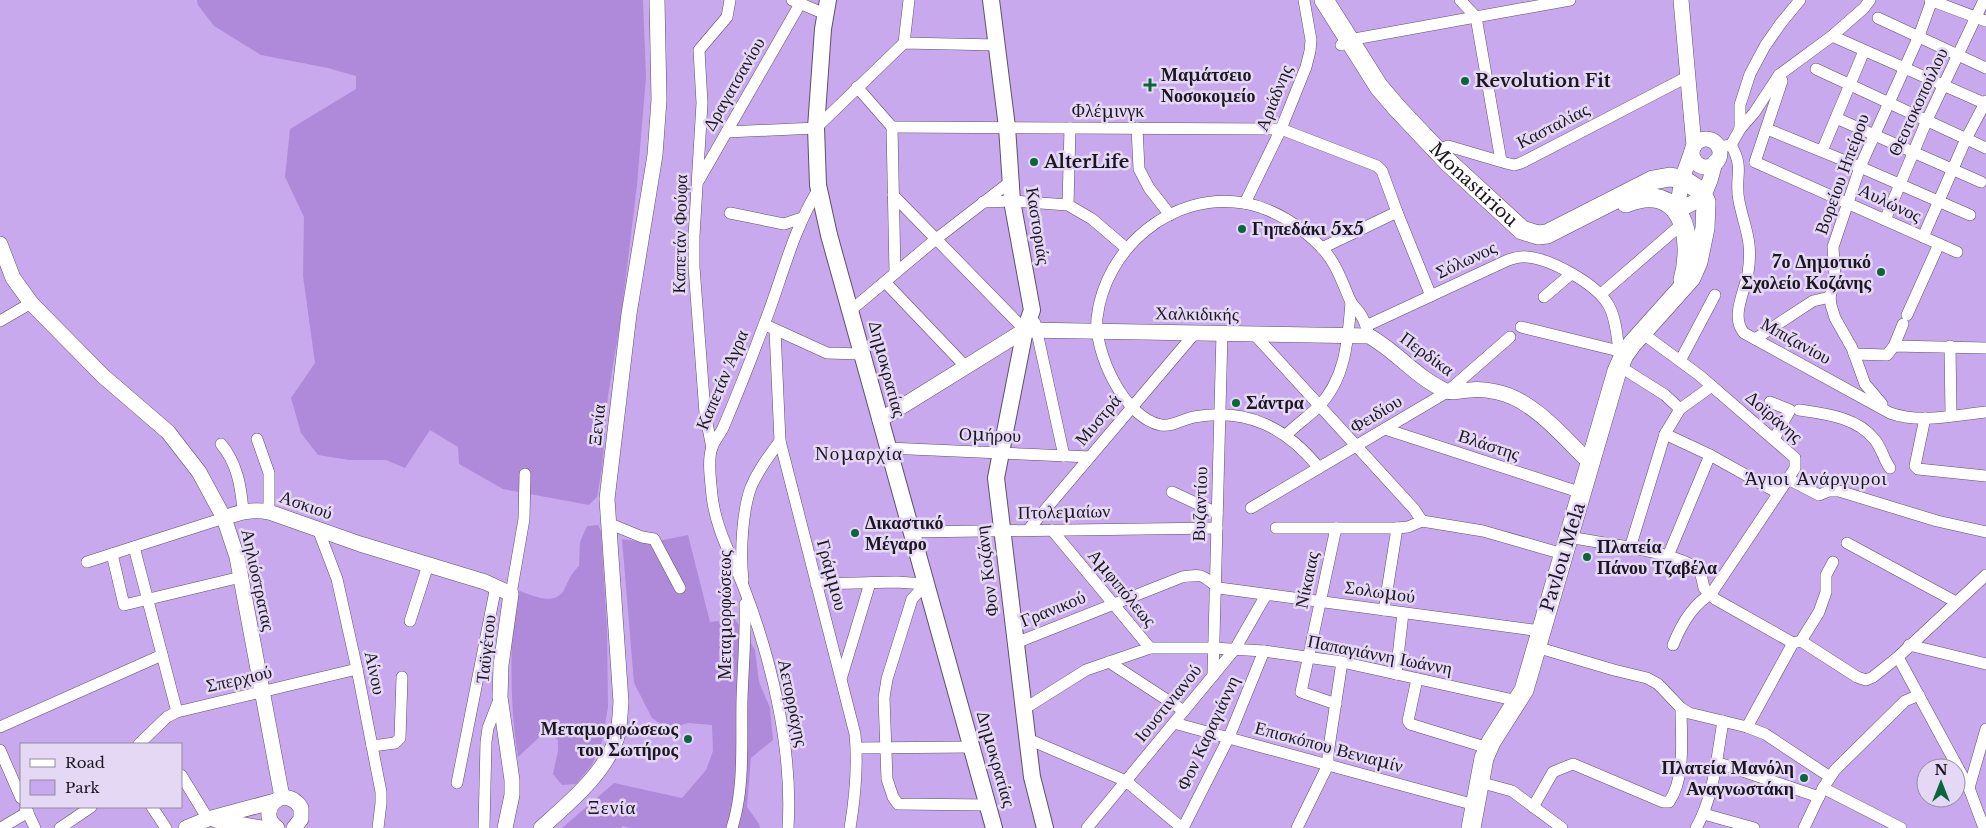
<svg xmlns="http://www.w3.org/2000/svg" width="1986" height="828" viewBox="0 0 1986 828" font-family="'Libre Baskerville',serif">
	<rect width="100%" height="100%" fill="#e5d8f5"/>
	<path fill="#c9a9ed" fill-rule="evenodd" d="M0 0H1986V828H0ZM21 744H181V807H21ZM1926 768H1956V798H1926Z"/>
	<g fill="#b08ada">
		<path d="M197 0H643L646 77 637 185 621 317 608 396 602 468 597 497 589 505 503 489 459 464 458 447 430 430 405 468 386 460H349L318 455 301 433 291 398 315 363 303 276 304 217 285 177 290 129 356 89V76L328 68 261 55 214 26 198 5Z"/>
		<path d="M598 525 601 531 607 629 608 707 602 742 592 765 576 784 562 785 553 774 558 751V740L545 732 518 757C509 702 511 649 514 594L520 591C533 596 555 606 564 590 570 579 569 576 579 566L580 542 587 526Z"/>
		<path d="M688 535 710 622 735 619 755 650 759 682 770 708 773 740 751 758 747 807 759 824 760 828H630L623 826 621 828H562L614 783 682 798 706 770 713 751 712 725 688 723 668 729 652 718 634 683 622 539 648 543Z"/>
	</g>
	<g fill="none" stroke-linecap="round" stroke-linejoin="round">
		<g stroke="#5d526a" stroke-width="12">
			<g id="minor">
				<path d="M792 0 825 14"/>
				<path d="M1460 0 1476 17 1501 161"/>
				<path d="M1930 0 1986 21"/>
				<path d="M1878 18 1986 68"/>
				<path d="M1832 36 1986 104"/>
				<path d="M904 43 909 0"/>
				<path d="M1341 45 1349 40 1570 0"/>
				<path d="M1816 69 1986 148"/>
				<path d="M1779 75 1782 81 1755 162 1957 252"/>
				<path d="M857 87 892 127 895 273"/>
				<path d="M1836 118 1981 182"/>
				<path d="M892 127 1281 129 1377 166 1382 171 1397 212 1431 296"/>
				<path d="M1137 128 1139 169 1149 188 1170 215"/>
				<path d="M1740 129V105L1750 74 1765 46 1781 23 1800 0"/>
				<path d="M1767 129 1860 167 1970 215"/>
				<path d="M727 132 816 128 904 43 997 45"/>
				<path d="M1731 145C1745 169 1734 177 1739 201 1745 230 1753 241 1748 273 1745 291 1730 317 1744 333L1890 413C1920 424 1955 415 1986 412"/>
				<path d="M1718 147 1731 145 1740 129 1754 113 1779 75 1832 36 1864 8 1870 0"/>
				<path d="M1822 151 1864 51"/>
				<path d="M1433 152 1448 146 1506 163 1514 165 1521 163 1687 77"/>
				<path d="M699 180 800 4"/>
				<path d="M893 195 1025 330"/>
				<path d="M983 202 1012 201 1068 205 1092 219 1126 248"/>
				<path d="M1245 203 1281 129 1306 67 1310 51 1311 40 1304 0"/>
				<path d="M1068 205 1070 128"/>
				<path d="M730 213 784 224 802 218"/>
				<path d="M1885 220 1927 120 1984 0"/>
				<path d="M1923 237 1966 139 1986 101"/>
				<path d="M1322 248 1397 212"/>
				<path d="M885 282 966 367"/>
				<path d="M1601 294 1683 223"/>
				<path d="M1544 297 1571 274"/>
				<path d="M850 311 936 239 1010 182"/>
				<path d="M1907 315 1939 244"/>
				<path d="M0 321 31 303"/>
				<path d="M1035 323 1064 456"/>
				<path d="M1366 326 1508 260C1514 258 1520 256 1527 257 1551 259 1597 284 1609 306 1616 319 1617 336 1619 351L1624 355"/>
				<path d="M770 327 827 353 862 354"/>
				<path d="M1521 327 1619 351"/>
				<path d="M775 330 780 441 855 734C858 764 855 798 850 828"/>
				<path d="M1642 333 1699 375 1795 458V468L1788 479 1711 594C1692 605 1681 625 1673 645"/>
				<path d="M1254 334 1414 509 1422 521"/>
				<path d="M1755 339 1813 301 1830 297"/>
				<path d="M1894 346 1903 324"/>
				<path d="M1950 346 1951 415"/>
				<path d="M1854 354 1887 355 1894 346 1986 348"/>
				<path d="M1680 361 1715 295"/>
				<path d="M1619 366 1665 395 1680 409"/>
				<path d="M1770 402 1790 410 1774 439"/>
				<path d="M1882 404 1865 384 1852 348 1835 318 1831 305 1830 297 1835 277 1833 247 1860 167 1919 36 1932 0"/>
				<path d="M1799 410C1826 414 1857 417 1875 440 1882 449 1884 460 1890 468"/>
				<path d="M1925 418 1915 466 1918 469 1986 476"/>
				<path d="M1385 429 1582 493"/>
				<path d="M1665 434 1710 455 1778 493"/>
				<path d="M1286 435C1296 425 1308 417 1318 407 1346 379 1348 339 1351 302"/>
				<path d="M257 439 269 473V512"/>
				<path d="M221 444C237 463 241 486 243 511"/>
				<path d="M712 448 705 413 694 267V236L702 103 699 50 727 17 730 0"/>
				<path d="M888 448 1090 457"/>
				<path d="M1319 468C1286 427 1247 408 1194 417 1183 419 1172 427 1161 425 1124 418 1094 352 1097 318 1105 248 1172 191 1244 203 1273 208 1301 226 1321 247 1336 262 1342 282 1350 300 1352 305 1356 308 1359 312 1364 319 1367 327 1369 336"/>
				<path d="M1788 479 1819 495 1829 491H1839L1937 521 1986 532"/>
				<path d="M1172 492 1217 513"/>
				<path d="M1251 508 1447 392 1510 337"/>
				<path d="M1422 521 1483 531 1563 554"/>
				<path d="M608 523 642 537 654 539 680 588"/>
				<path d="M1276 528H1397L1408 527 1422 521"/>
				<path d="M318 529 337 579 357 669 381 792V803L378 828"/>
				<path d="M1028 530 1195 333"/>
				<path d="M1052 530 1150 648"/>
				<path d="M911 532 1217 528"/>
				<path d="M1569 537C1604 544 1672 550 1700 570L1704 588 1715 599 1793 643 1801 641 1857 677 1866 680 1873 677 1898 657 1986 575"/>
				<path d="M1847 543 1956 602"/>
				<path d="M134 547 177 712"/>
				<path d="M1630 548 1665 434 1680 409 1712 386"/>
				<path d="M112 554 124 605 241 577"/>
				<path d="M1668 556 1710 455"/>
				<path d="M87 562 224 518"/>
				<path d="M743 580C740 555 742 511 751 487 758 470 769 456 780 441"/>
				<path d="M816 584 896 582 926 584"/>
				<path d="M926 584 912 599 887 679 884 698 887 779 893 797 898 804 988 805"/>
				<path d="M511 594 524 519 525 474"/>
				<path d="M1384 610 1397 528"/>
				<path d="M410 621 428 565"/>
				<path d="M1801 641 1819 612 1826 592V575L1833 562"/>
				<path d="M1016 643 1182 577C1204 573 1202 576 1219 588L1541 631"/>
				<path d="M1909 645 1986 664"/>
				<path d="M1536 647 1614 670 1647 678 1658 684 1681 708 1689 713 1747 727 1765 734 1830 777"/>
				<path d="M1898 657 1969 788 1984 828"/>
				<path d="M1109 662 1184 711"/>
				<path d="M1396 674 1403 613"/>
				<path d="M842 676 870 583"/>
				<path d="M1213 676 1222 333"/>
				<path d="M1417 679 1408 721 1410 724 1488 748"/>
				<path d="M1336 704 1301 692 1336 528"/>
				<path d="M1024 709 1086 670 1150 648H1213L1264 651 1342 662 1518 701"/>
				<path d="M1174 723 1475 805"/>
				<path d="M0 727 162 655"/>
				<path d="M1747 727 1793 643"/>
				<path d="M1028 739 1126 781 1182 828"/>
				<path d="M139 744 167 717 177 712 357 669"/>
				<path d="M372 746 395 743 400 738 402 677"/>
				<path d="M857 748 972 747"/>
				<path d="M0 750 21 798"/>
				<path d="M1716 762 1819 797"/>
				<path d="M181 775 208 819"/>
				<path d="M1479 782 1512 791 1562 828"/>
				<path d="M457 783 496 586"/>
				<path d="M1823 788 1901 828"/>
				<path d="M1969 788 1986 729"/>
				<path d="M25 807 35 828"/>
				<path d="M152 807 166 828"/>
				<path d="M1533 807 1553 772 1573 764 1663 802H1669C1686 778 1681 736 1681 708"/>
				<path d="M1704 814 1754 828"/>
				<path d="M1 828 28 812"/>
				<path d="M60 828 91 807"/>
				<path d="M484 828 486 742 488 728 500 697"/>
				<path d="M732 828C745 787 741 742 742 699 743 667 746 635 745 604"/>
				<path d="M788 828C793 750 772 661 744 588 732 557 716 530 712 496 711 482 707 461 712 447 715 440 720 434 723 428 738 393 752 357 765 322 782 278 793 230 818 190"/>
				<path d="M1087 828 1235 649 1266 595"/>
				<path d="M1183 828 1229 737 1264 651"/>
				<path d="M1297 828 1328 765V754L1342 662"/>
				<path d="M1696 828C1714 797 1717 756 1723 721"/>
				<path d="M1804 828 1823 788 1835 770 1905 701 1919 695"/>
			</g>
		</g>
		<g stroke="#5d526a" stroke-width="16">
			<g id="tertiary">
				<path d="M1681 0 1694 146"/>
				<circle cx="1706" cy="153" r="14"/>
				<path d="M1692 151 1682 179 1677 210C1706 200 1708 190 1715 162"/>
				<path d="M0 244 13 278 31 303 103 376 168 432 199 472 224 518 237 557 282 797"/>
				<path d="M880 420 1025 330 1369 336C1396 351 1416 377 1444 390 1451 394 1462 390 1470 390 1479 389 1488 390 1497 392 1533 399 1565 439 1591 464"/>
				<path d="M224 518C240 512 252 509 269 512L360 544 485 582 511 594 501 665 500 697 512 780V795L505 828"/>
				<path d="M215 820 261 828"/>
				<path d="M186 828 208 819 275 801"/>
				<path d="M277 828C254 811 285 782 301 808V819L294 828"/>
				<path d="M541 828C569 803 609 770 618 733 620 723 620 712 621 702L607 499 629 314 655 155 659 100 657 0"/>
			</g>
		</g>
		<g stroke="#5d526a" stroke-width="18">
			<g id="secondary">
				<path d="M828 0 823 29 816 128 818 185 829 235 994 828"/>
				<path d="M991 0 1007 127 1012 201 1032 310 1025 330 996 478 1032 777 1045 828"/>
			</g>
		</g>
		<g stroke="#5d526a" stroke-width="20">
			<g id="primary">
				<path id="s1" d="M1324 0 1379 87 1397 108 1448 162 1522 230 1538 235 1547 234 1653 180 1670 177 1682 179 1701 191 1706 202 1705 228 1698 262 1691 278 1632 344 1624 355 1617 371 1524 690 1491 742 1484 758 1471 828"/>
				<path d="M1626 203C1682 180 1695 237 1683 280"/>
			</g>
		</g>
		<use href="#minor" stroke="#fff" stroke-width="11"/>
		<use href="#tertiary" stroke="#fff" stroke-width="15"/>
		<use href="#secondary" stroke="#fff" stroke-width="16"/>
		<use href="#primary" stroke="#fff" stroke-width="19"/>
	</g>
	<g fill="#09673b" stroke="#e5d8f5" stroke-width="2">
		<circle cx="1465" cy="81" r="5"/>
		<path d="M1147.5 77.5h5v5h5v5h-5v5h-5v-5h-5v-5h5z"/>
		<circle cx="1034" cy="162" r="5"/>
		<circle cx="1242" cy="229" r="5"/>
		<circle cx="1881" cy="272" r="5"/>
		<circle cx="1236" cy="403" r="5"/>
		<circle cx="855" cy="533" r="5"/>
		<circle cx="1587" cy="557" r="5"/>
		<circle cx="688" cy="739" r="5"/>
		<circle cx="1804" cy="778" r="5"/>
	</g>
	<g text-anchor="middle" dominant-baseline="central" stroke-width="5" stroke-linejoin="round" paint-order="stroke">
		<g font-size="18" font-weight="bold" fill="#1b1721" stroke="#e5d8f5" text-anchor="start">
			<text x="1161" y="75">Μαμάτσειο<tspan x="1161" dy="21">Νοσοκομείο</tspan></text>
			<text x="1475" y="81">Revolution Fit</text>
			<text x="1044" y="162">AlterLife</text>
			<text x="1252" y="229">Γηπεδάκι 5x5</text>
			<text x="1871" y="262" text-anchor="end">7ο Δημοτικό<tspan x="1871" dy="21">Σχολείο Κοζάνης</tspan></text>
			<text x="1246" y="403">Σάντρα</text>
			<text x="865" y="523">Δικαστικό<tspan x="865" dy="21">Μέγαρο</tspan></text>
			<text x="1597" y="547">Πλατεία<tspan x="1597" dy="21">Πάνου Τζαβέλα</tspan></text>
			<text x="678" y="729" text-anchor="end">Μεταμορφώσεως<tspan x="678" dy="21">του Σωτήρος</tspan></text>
			<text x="1794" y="768" text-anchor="end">Πλατεία Μανόλη<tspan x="1794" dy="21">Αναγνωστάκη</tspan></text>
		</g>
		<g font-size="18" fill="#1b1721" stroke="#e5d8f5">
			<text transform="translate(734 84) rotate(-60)">Δραγατσανίου</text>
			<text transform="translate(1274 98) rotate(-68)">Αριάδνης</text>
			<text transform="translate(1918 102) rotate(-65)">Θεοτοκοπούλου</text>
			<text x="1108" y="111">Φλέμινγκ</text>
			<text transform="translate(1553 126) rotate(-27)">Κασταλίας</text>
			<text transform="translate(1842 174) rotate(-70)">Βορείου Ηπείρου</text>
			<text stroke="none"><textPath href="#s1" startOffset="239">Monastiriou</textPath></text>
			<text transform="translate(1890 203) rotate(25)">Αυλώνος</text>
			<text transform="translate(1038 226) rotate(81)">Καστοριάς</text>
			<text transform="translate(680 234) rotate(-89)">Καπετάν Φούφα</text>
			<text transform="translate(1466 260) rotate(-25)">Σόλωνος</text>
			<text transform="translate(1197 314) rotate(1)">Χαλκιδικής</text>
			<text transform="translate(1796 341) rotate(29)">Μπιζανίου</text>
			<text transform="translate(1427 354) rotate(36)">Περδίκα</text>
			<text transform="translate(887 369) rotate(75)">Δημοκρατίας</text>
			<text transform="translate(722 380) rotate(-67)">Καπετάν Άγρα</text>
			<text transform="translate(1376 414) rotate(-31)">Φειδίου</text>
			<text transform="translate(1774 417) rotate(41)">Δοϊράνης</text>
			<text transform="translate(1098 420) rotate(-50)">Μυστρά</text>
			<text transform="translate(597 425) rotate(-84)">Ξενία</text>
			<text transform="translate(990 435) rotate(2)">Ομήρου</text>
			<text transform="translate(1489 445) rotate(18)">Βλάστης</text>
			<text transform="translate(1200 504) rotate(-88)">Βυζαντίου</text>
			<text transform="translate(306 505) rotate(19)">Ασκιού</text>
			<text transform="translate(1064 512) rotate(-1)">Πτολεμαίων</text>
			<text transform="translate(1563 557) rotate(-73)">Pavlou Mela</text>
			<text transform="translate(987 571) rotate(-97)">Φον Κοζάνη</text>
			<text transform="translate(832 575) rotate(75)">Γράμμου</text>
			<text transform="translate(258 580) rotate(78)">Αηλιόστρατας</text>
			<text transform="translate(1307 580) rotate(-78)">Νίκαιας</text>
			<text transform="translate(1122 588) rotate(50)">Αμφιπόλεως</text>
			<text transform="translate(1380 592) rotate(8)">Σολωμού</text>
			<text transform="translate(1053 609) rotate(-22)">Γρανικού</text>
			<text transform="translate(725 615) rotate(-90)">Μεταμορφώσεως</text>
			<text transform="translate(486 649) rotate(-84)">Ταϋγέτου</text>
			<text transform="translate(1380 655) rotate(11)">Παπαγιάννη Ιωάννη</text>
			<text transform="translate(375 673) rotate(78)">Αίνου</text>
			<text transform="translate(239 679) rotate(-13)">Σπερχιού</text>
			<text transform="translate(793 703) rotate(78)">Αετορράχης</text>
			<text transform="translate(1168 703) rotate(-51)">Ιουστινιανού</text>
			<text transform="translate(1208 733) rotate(-65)">Φον Καραγιάννη</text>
			<text transform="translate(1329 747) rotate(15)">Επισκόπου Βενιαμίν</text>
			<text transform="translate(996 759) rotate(74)">Δημοκρατίας</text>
		</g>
		<g font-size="19" letter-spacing="1" fill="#1b1721" stroke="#e5d8f5">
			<text x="859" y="453">Νομαρχία</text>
			<text x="1816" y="478">Άγιοι Ανάργυροι</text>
			<text x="612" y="807">Ξενία</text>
		</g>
	</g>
	<rect x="20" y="743" width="162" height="65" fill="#e5d8f5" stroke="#948ba0"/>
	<rect x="30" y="759" width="25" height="8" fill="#ffffff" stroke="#948ba0"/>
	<text x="65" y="768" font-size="15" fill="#1b1721">Road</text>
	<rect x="30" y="780" width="25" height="15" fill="#c9a9ed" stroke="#948ba0"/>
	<text x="65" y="793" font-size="15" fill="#1b1721">Park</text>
	<g transform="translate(1941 783)"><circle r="24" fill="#e5d8f5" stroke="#948ba0"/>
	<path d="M0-4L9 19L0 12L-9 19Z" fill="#09673b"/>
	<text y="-8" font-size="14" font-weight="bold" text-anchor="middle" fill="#1b1721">N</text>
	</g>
</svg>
